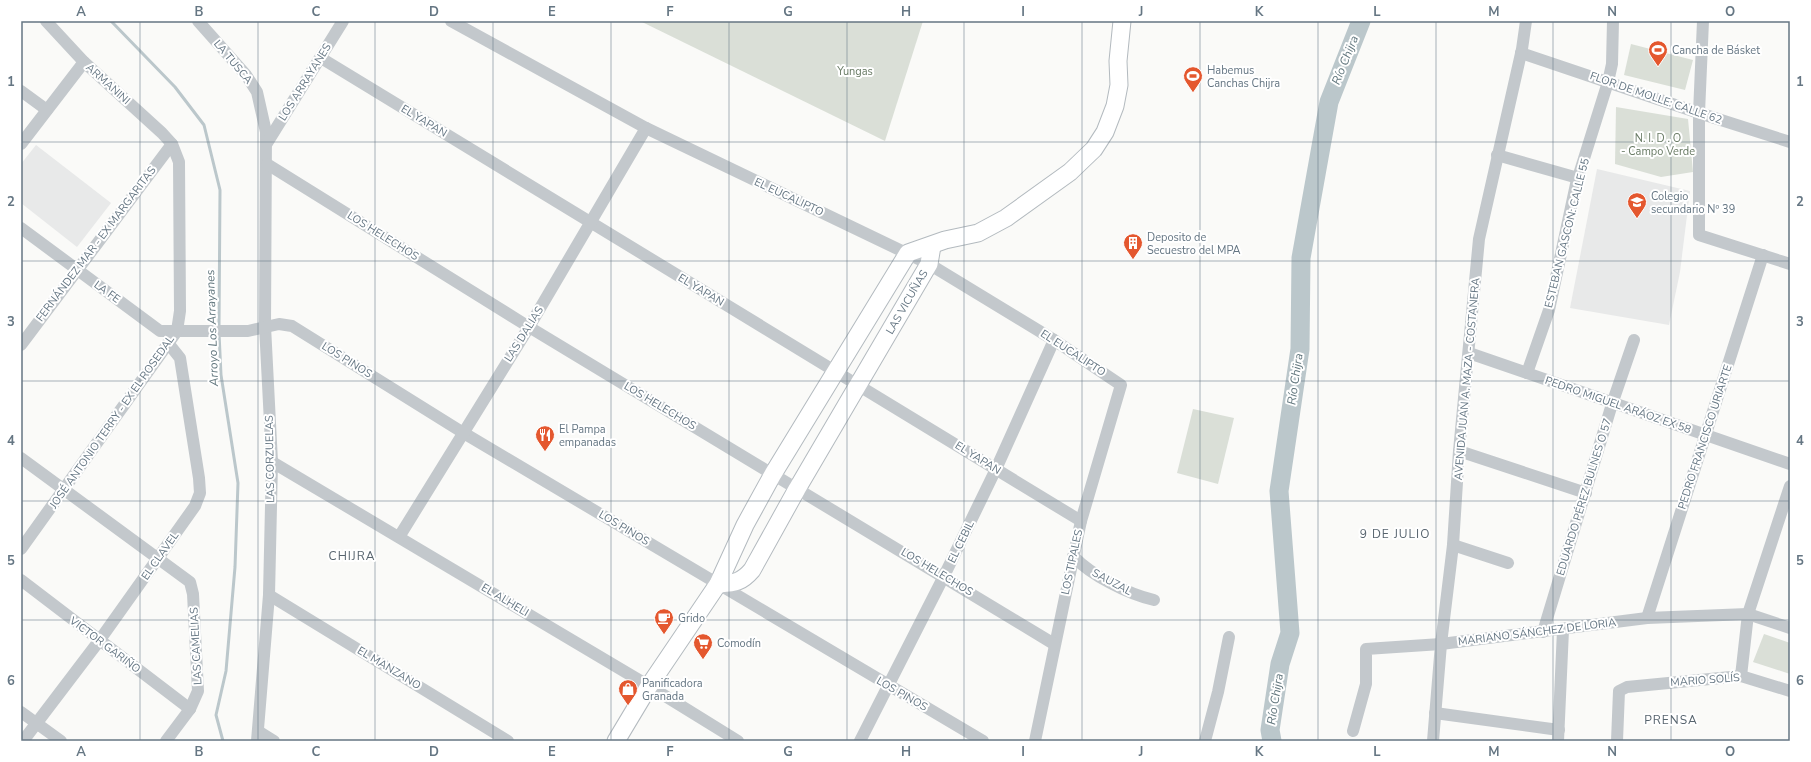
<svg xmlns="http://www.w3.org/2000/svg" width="1811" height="762" viewBox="0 0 1811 762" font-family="'Nunito Sans',sans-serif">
	<rect width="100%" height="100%" fill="#fafaf8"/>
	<g fill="#e8e9e9">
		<path d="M36 145 111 203 77 247 21 203V164Z"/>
		<path d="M1597 169 1690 191 1680 272 1669 325 1570 308Z"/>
	</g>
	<g fill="#dadfd7">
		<path d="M640 21H923L885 141Z"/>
		<path d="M1631 44 1693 60 1685 90 1624 75Z"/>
		<path d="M1616 107 1688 119 1693 172 1661 177 1615 164Z"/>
		<path d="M1193 409 1234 418 1218 484 1177 473Z"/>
		<path d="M1764 634 1790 643V674L1753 662Z"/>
	</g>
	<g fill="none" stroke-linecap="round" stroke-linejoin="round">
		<g stroke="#bbc7cb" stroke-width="3">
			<path d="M111 21 175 87 204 125 220 190 219 327"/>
			<path d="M219 333 221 375 238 483 235 567 226 671 216 715 223 741"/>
		</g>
		<path stroke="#bbc7cb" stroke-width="19" d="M1272 741 1270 730 1280 664 1290 633 1279 491 1300 349 1301 258 1329 102 1361 21"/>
		<g stroke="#b3babf" stroke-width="19">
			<g id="secondary">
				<path d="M718 584C734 583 741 583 752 570L797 489 929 264 932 246"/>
				<path d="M616 741 649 686 718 584 745 525 773 474 908 253 945 240 978 233 1006 218 1070 172 1094 149 1105 132 1115 106 1119 85 1118 61 1122 21"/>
			</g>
		</g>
		<g stroke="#c3c8cc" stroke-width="12">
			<path d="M198 21 246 75 257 92 266 132 265 326 272 462 269 595 257 741"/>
			<path d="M451 21 646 128 929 264 1054 340 1121 385 1081 521 1035 741"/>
			<path d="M1703 21 1699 113V235L1790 264"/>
			<path d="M1521 53 1699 113 1790 142"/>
			<path d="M321 58 1081 521"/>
			<path d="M21 91 47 110"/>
			<path d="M267 143 343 21"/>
			<path d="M21 144 84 62"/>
			<path d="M1497 155 1578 178"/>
			<path d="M267 164 529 327 1054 644"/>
			<path d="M21 228 160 331H248L279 324 292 326 462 432 983 741"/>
			<path d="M21 345 172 144"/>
			<path d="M1469 353 1790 464"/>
			<path d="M1527 373 1549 310 1576 184 1608 82 1612 64 1613 21"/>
			<path d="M1459 451 1586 493"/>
			<path d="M21 458 190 582 193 594 198 691 190 709 166 741"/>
			<path d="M272 462 649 686 738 741"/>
			<path d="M399 537 529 327 646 128"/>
			<path d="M1453 545 1508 563"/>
			<path d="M21 549 177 331 180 311 179 162 172 144 162 133 84 62 46 21"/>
			<path d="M1073 556C1092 576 1128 594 1154 600"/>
			<path d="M21 580 190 709"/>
			<path d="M269 595 508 741"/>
			<path d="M1647 618 1763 255"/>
			<path d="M1543 632 1612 404 1634 340"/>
			<path d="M1741 676 1748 614 1790 486"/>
			<path d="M21 712 61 741"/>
			<path d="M1435 713 1559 730"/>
			<path d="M258 731 274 741"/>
			<path d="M1353 731 1366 684V649L1441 644 1647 618 1748 614 1790 628"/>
			<path d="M23 741 99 641 195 506 200 493 199 478 180 358 168 343"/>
			<path d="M860 741 944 576 996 469 1054 340"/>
			<path d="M1205 741 1218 692 1229 637"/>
			<path d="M1433 741 1441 644 1453 545 1459 451 1479 239 1522 49 1526 21"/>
			<path d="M1558 741 1563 630"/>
			<path d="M1617 741 1619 691 1627 687 1741 676 1790 691"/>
		</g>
		<use href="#secondary" stroke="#fff" stroke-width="17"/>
	</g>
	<path fill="none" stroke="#657683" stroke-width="1" stroke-opacity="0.55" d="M140 21V741M258 21V741M375 21V741M493 21V741M611 21V741M729 21V741M847 21V741M964 21V741M1082 21V741M1200 21V741M1318 21V741M1436 21V741M1553 21V741M1671 21V741M21 142H1790M21 261H1790M21 381H1790M21 501H1790M21 620H1790"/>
	<defs>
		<g id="stadium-pin" transform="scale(1)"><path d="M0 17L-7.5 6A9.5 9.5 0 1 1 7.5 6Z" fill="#e4572e" stroke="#fff"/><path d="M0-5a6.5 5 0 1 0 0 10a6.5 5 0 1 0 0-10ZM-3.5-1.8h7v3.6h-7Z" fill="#fff"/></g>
		<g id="school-pin" transform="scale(1)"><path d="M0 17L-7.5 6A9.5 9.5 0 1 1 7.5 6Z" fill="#e4572e" stroke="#fff"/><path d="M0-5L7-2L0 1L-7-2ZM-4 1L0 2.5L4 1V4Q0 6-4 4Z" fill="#fff"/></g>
		<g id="building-pin" transform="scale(1)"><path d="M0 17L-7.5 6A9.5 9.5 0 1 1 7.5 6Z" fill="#e4572e" stroke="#fff"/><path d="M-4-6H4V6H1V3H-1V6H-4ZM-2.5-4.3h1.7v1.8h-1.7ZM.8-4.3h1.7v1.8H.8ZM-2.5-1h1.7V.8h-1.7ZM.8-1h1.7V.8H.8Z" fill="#fff"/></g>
		<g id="restaurant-pin" transform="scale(1)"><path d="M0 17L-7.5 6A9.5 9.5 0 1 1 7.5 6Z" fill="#e4572e" stroke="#fff"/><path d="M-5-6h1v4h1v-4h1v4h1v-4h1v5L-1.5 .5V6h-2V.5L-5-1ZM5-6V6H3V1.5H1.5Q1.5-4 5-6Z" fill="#fff"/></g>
		<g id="cafe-pin" transform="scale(1)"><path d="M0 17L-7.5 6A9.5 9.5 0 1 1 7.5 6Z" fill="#e4572e" stroke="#fff"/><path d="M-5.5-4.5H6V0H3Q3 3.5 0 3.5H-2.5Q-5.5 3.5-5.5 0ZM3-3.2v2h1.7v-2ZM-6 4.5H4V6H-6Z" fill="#fff"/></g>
		<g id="supermarket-pin" transform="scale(1)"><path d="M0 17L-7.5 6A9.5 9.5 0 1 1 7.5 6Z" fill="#e4572e" stroke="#fff"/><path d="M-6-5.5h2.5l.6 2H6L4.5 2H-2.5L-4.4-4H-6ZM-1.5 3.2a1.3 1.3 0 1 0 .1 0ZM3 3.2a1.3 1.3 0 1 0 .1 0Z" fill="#fff"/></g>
		<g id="shop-pin" transform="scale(1)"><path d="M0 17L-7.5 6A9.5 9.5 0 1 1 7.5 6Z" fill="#e4572e" stroke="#fff"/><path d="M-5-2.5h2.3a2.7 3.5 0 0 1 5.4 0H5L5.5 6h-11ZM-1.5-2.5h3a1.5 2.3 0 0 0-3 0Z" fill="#fff"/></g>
	</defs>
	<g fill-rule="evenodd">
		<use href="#stadium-pin" x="1658" y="50"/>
		<use href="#stadium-pin" x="1193" y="76"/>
		<use href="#school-pin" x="1637" y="202"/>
		<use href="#building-pin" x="1133" y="243"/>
		<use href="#restaurant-pin" x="545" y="435"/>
		<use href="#cafe-pin" x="664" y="618"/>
		<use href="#supermarket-pin" x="703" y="643"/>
		<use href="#shop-pin" x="628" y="689"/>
	</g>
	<g text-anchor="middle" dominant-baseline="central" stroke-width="4" stroke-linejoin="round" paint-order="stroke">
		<g font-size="11" fill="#657683" stroke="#fff" text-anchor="start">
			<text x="1672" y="50">Cancha de Básket</text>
			<text x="1207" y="70">Habemus<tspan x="1207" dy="13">Canchas Chijra</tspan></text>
			<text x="1651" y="196">Colegio<tspan x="1651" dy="13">secundario Nº 39</tspan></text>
			<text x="1147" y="237">Deposito de<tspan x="1147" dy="13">Secuestro del MPA</tspan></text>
			<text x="559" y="429">El Pampa<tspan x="559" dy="13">empanadas</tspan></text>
			<text x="678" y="618">Grido</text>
			<text x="717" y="643">Comodín</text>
			<text x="642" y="683">Panificadora<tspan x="642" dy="13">Granada</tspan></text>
		</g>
		<g font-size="11" fill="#657683" stroke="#fff">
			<text transform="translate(233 62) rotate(50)">LA TUSCA</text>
			<text transform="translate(305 82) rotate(-58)">LOS ARRAYANES</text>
			<text transform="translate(108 84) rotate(42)">ARMANINI</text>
			<text transform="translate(1656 98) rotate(19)">FLOR DE MOLLE: CALLE 62</text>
			<text transform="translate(424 121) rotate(31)">EL YAPAN</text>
			<text transform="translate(789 197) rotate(25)">EL EUCALIPTO</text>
			<text transform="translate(1567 233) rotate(-76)">ESTEBAN GASCON: CALLE 55</text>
			<text transform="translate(383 236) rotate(32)">LOS HELECHOS</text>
			<text transform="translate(96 244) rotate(-53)">FERNÁNDEZ MAR - EX MARGARITAS</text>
			<text transform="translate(701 290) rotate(31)">EL YAPAN</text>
			<text transform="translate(107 292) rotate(36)">LA FE</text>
			<text transform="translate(907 302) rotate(-60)">LAS VICUÑAS</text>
			<text transform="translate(524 334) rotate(-58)">LAS DALIAS</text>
			<text transform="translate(1073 353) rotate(33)">EL EUCALIPTO</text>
			<text transform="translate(347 360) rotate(32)">LOS PINOS</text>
			<text transform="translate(1467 379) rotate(-85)">AVENIDA JUAN A. MAZA - COSTANERA</text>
			<text transform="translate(1618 405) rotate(19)">PEDRO MIGUEL ARÁOZ EX 58</text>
			<text transform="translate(660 406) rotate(31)">LOS HELECHOS</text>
			<text transform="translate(112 422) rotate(-55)">JOSÉ ANTONIO TERRY - EX EL ROSEDAL</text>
			<text transform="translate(1705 437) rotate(-72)">PEDRO FRANCISCO URIARTE</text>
			<text transform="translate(978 458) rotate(32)">EL YAPAN</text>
			<text transform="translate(270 459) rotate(-91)">LAS CORZUELAS</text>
			<text transform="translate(1584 497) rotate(-73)">EDUARDO PÉREZ BULNES O 57</text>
			<text transform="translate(624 528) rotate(31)">LOS PINOS</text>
			<text transform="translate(961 542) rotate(-64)">EL CEBIL</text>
			<text transform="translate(160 556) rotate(-55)">EL CLAVEL</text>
			<text transform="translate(1072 562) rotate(-78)">LOS TIPALES</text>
			<text transform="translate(937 572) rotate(31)">LOS HELECHOS</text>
			<text transform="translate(1112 582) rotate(28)">SAUZAL</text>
			<text transform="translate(505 600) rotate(31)">EL ALHELI</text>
			<text transform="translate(1537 632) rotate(-7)">MARIANO SÁNCHEZ DE LORIA</text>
			<text transform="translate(105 645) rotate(37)">VICTOR GARIÑO</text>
			<text transform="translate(196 646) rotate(-93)">LAS CAMELIAS</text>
			<text transform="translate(389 668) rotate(31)">EL MANZANO</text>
			<text transform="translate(1705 680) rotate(-4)">MARIO SOLÍS</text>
			<text transform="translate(902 694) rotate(30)">LOS PINOS</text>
		</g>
		<g font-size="11" fill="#687a64" stroke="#fff">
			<text x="855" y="71">Yungas</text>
			<text x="1658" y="138">N. I. D . O<tspan x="1658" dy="13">- Campo Verde</tspan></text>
		</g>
		<g font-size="12" font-style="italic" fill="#60757c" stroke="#fff">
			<text transform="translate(1345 60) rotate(-68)">Río Chijra</text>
			<text transform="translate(212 328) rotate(-92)">Arroyo Los Arrayanes</text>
			<text transform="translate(1295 379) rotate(-82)">Río Chijra</text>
			<text transform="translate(1275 699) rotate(-81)">Río Chijra</text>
		</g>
		<g font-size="12" letter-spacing="1" fill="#57646e" stroke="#fff">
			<text x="1395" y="534">9 DE JULIO</text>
			<text x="352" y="556">CHIJRA</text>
			<text x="1671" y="720">PRENSA</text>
		</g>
	</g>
	<rect width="1811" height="762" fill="none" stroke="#ffffff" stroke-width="44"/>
	<rect x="22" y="22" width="1767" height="718" fill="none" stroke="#657683" stroke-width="1.5"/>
	<g font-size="13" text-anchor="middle" font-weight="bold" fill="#657683">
		<text x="81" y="16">A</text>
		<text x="199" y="16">B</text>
		<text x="316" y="16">C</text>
		<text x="434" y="16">D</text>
		<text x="552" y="16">E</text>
		<text x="670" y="16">F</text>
		<text x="788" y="16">G</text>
		<text x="906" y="16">H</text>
		<text x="1023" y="16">I</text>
		<text x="1141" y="16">J</text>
		<text x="1259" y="16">K</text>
		<text x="1377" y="16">L</text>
		<text x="1494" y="16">M</text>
		<text x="1612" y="16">N</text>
		<text x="1730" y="16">O</text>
		<text x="11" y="86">1</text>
		<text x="1800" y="86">1</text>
		<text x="11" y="206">2</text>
		<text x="1800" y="206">2</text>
		<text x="11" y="326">3</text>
		<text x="1800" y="326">3</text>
		<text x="11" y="445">4</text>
		<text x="1800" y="445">4</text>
		<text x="11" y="565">5</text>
		<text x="1800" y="565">5</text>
		<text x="11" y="685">6</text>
		<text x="1800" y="685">6</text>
		<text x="81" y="756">A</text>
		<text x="199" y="756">B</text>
		<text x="316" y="756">C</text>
		<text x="434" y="756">D</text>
		<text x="552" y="756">E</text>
		<text x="670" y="756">F</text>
		<text x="788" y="756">G</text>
		<text x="906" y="756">H</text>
		<text x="1023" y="756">I</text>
		<text x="1141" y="756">J</text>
		<text x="1259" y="756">K</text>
		<text x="1377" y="756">L</text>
		<text x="1494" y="756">M</text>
		<text x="1612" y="756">N</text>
		<text x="1730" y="756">O</text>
	</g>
</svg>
